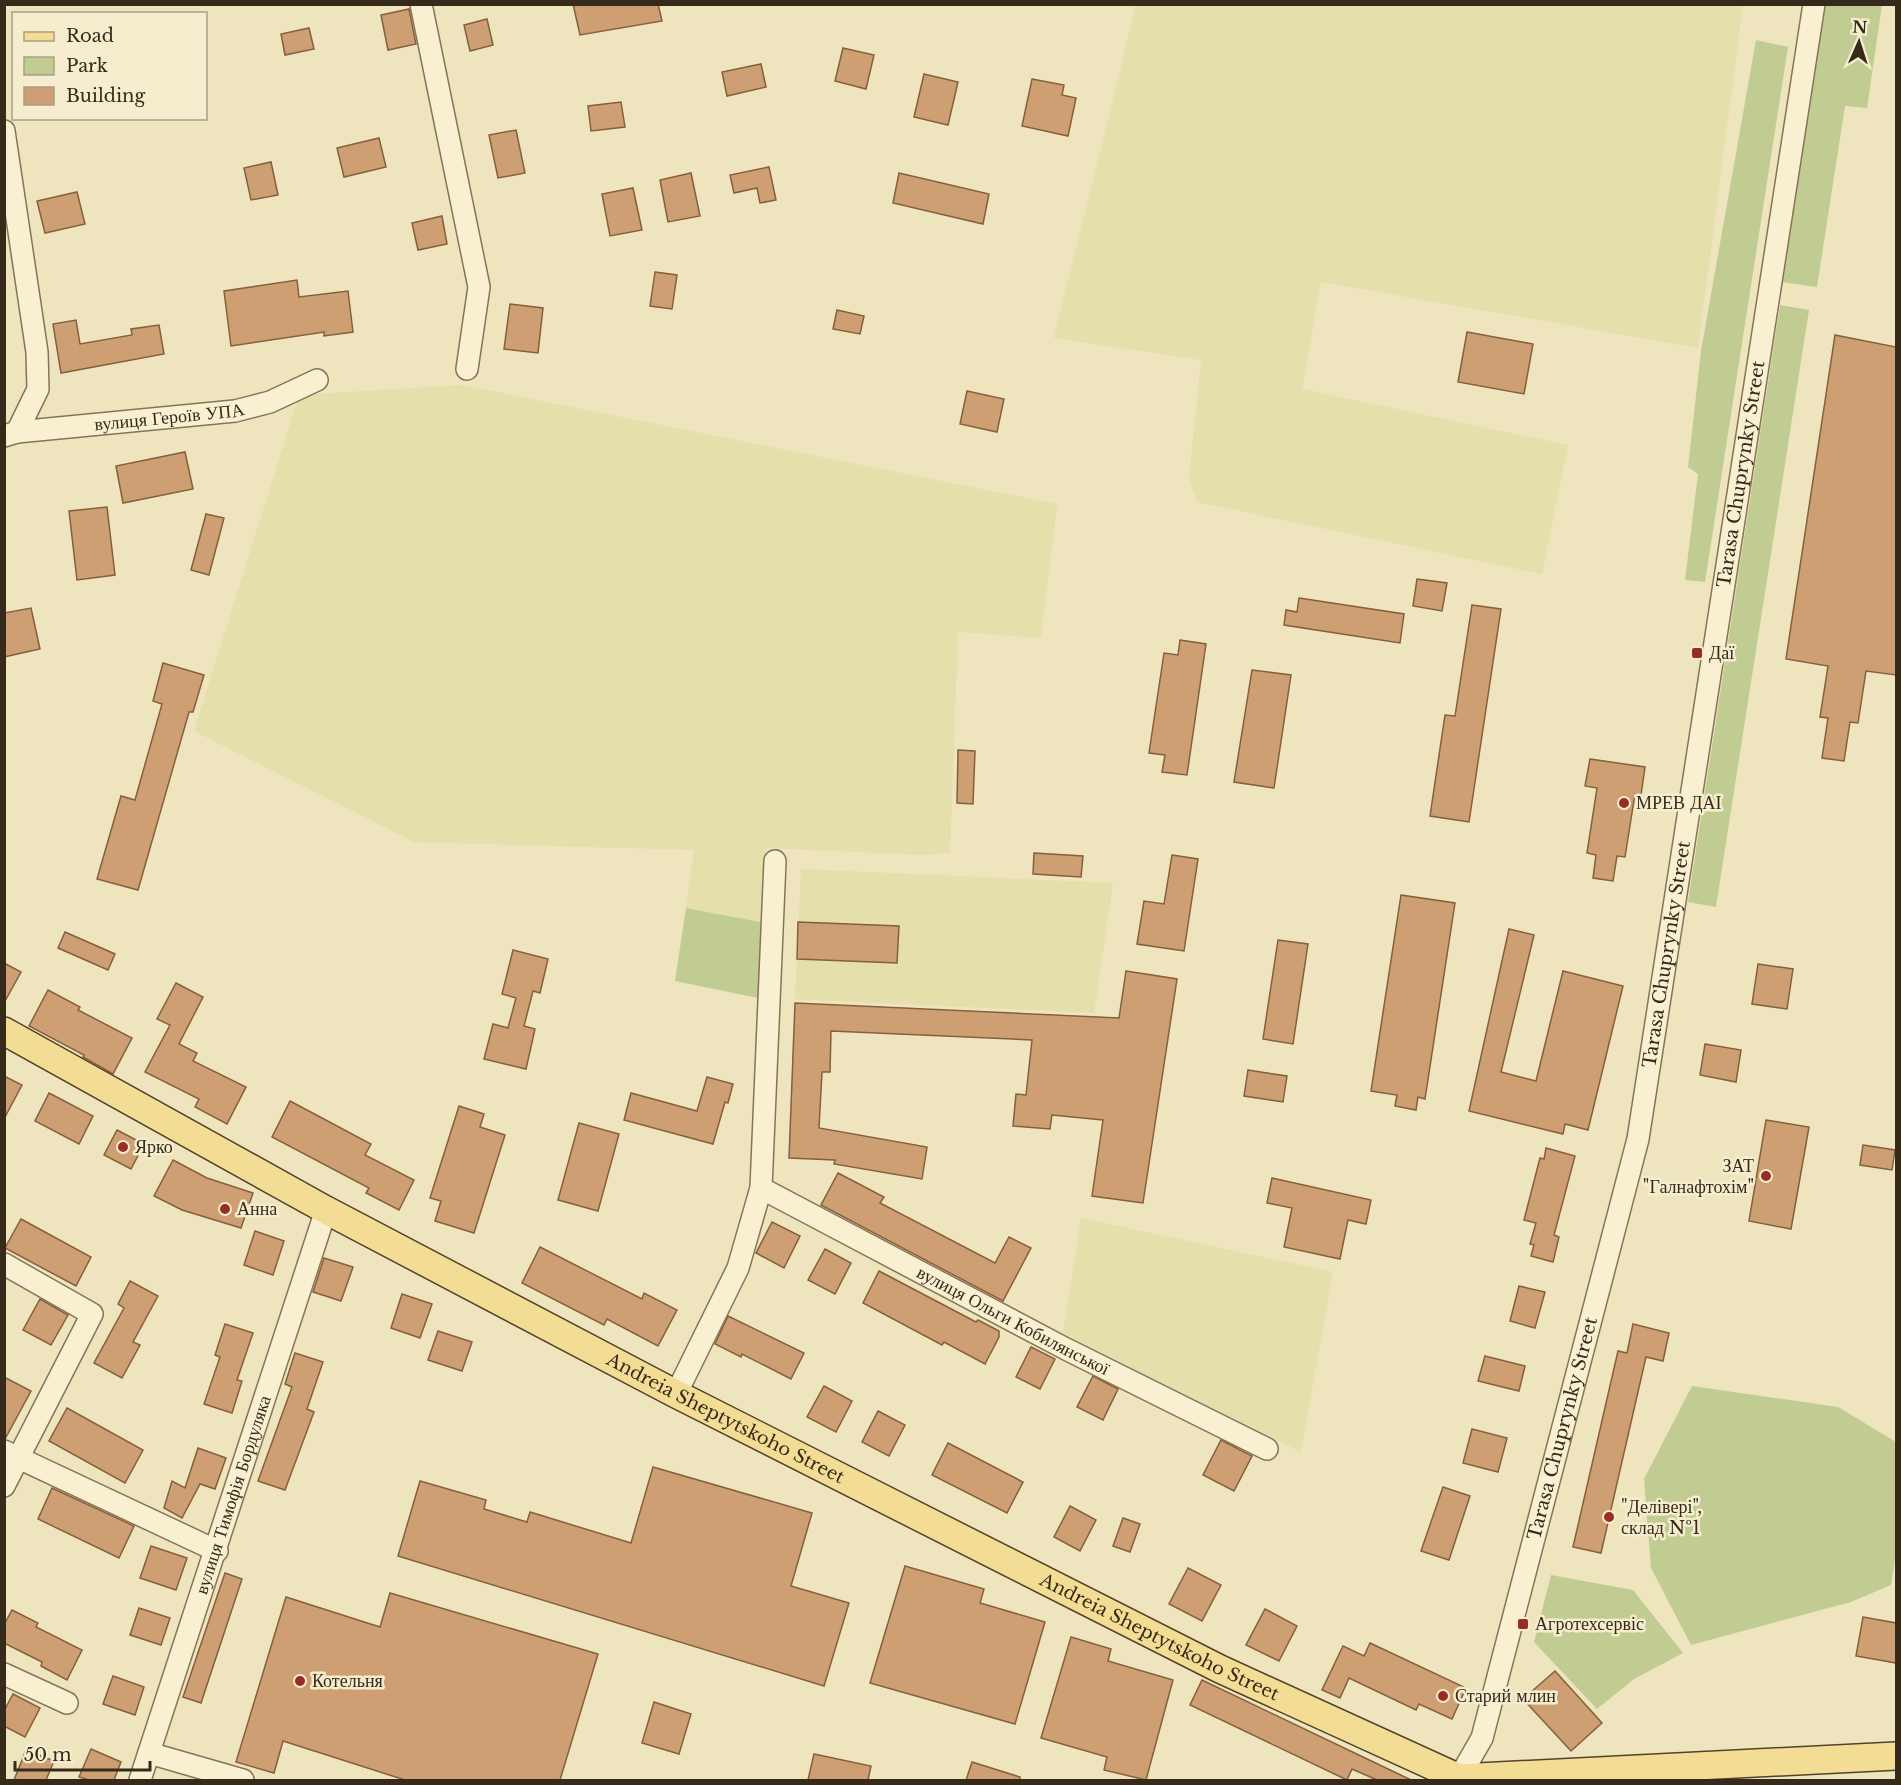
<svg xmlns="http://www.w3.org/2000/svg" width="1901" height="1785" viewBox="0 0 1901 1785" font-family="'Libre Baskerville',serif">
	<rect width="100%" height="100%" fill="#eee4be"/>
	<g fill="#e4dfab">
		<path d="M1136 5H1743L1698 348 1321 282 1302 389 1568 445 1542 574 1197 502 1189 478 1201 360 1054 338Z"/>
		<path d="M462 385 1057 504 1041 638 958 632 950 853 921 855 767 848 766 923 686 908 694 850 414 842 194 731 299 395Z"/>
		<path d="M801 869 1113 883 1094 1013 795 999Z"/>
		<path d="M1081 1218 1333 1272 1301 1452 1063 1334Z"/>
	</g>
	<g fill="#c1cc92">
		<path d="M1824 5H1882L1867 108 1845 106 1817 287 1781 282Z"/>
		<path d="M1756 40 1788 47 1705 582 1685 580 1698 474 1688 467 1701 351Z"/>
		<path d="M1780 305 1809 310 1716 907 1688 902Z"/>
		<path d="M686 908 766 923 763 999 675 981Z"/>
		<path d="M1692 1386 1838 1407 1896 1442V1553L1891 1585 1851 1602 1691 1645 1651 1568 1644 1479Z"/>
		<path d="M1551 1575 1633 1590 1683 1653 1634 1679 1597 1709 1534 1642Z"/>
	</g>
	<g fill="#cd9f73" stroke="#865f3c" stroke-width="1.5">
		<path d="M573 4H658L662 21 580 35Z"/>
		<path d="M409 9 416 44 388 50 381 15Z"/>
		<path d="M487 19 493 45 470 51 464 25Z"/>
		<path d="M309 28 314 49 285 55 281 34Z"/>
		<path d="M843 48 874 55 866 89 835 81Z"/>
		<path d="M761 64 766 87 727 96 722 72Z"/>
		<path d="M924 74 958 82 948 125 914 117Z"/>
		<path d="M1032 79 1064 85 1062 95 1076 98 1068 136 1022 126Z"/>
		<path d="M621 102 625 127 591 131 588 106Z"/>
		<path d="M516 130 525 173 498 178 489 135Z"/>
		<path d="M379 138 386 167 344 177 337 148Z"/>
		<path d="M271 162 278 195 251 200 244 168Z"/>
		<path d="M769 167 776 200 760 203 757 188 734 193 730 175Z"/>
		<path d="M691 173 700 216 668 222 660 180Z"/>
		<path d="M899 173 989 194 983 224 893 203Z"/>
		<path d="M633 188 642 230 610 236 602 194Z"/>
		<path d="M77 192 85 224 45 233 37 201Z"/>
		<path d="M442 216 447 244 418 250 412 223Z"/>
		<path d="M655 272 677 275 672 309 650 306Z"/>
		<path d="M297 280 299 297 348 291 353 332 324 336V332L231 346 224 291Z"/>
		<path d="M510 304 543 308 538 353 504 349Z"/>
		<path d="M837 310 864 316 860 334 833 329Z"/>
		<path d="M76 320 80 344 132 335 131 329 159 325 164 354 61 373 53 324Z"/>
		<path d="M1467 332 1533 344 1524 394 1458 382Z"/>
		<path d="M1835 335 1896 347V675L1866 671 1858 723 1850 722 1844 761 1822 758 1828 718 1820 717 1828 666 1786 659Z"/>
		<path d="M967 391 1004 399 997 432 960 424Z"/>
		<path d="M185 452 193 489 123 503 116 466Z"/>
		<path d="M107 507 115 575 77 580 69 511Z"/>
		<path d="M206 514 224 518 209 575 191 570Z"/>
		<path d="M1417 579 1447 583 1442 611 1413 606Z"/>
		<path d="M1299 598 1404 614 1400 643 1284 625 1286 610 1297 612Z"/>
		<path d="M1472 605 1501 609 1469 822 1430 816 1445 715 1455 716Z"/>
		<path d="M31 608 40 649 4 657V613Z"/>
		<path d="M1180 640 1206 644 1187 775 1162 772 1165 755 1149 753 1164 653 1178 655Z"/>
		<path d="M163 663 204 675 193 712H189L138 890 97 879 121 796 135 800 162 704 153 701Z"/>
		<path d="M1252 670 1291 675 1274 788 1234 782Z"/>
		<path d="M958 750 975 751 973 804 957 803Z"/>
		<path d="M1590 759 1645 767 1641 795 1635 794 1625 857 1617 856 1613 881 1593 878 1596 855 1587 853 1597 788 1585 786Z"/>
		<path d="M1034 853 1083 856 1081 877 1033 874Z"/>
		<path d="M1172 855 1198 859 1184 951 1137 944 1144 901 1164 904Z"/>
		<path d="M1401 895 1455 903 1425 1099 1418 1097 1416 1110 1395 1106 1397 1095 1371 1091Z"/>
		<path d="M798 922 899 926 897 963 797 959Z"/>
		<path d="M1509 929 1534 935 1501 1072 1536 1081 1563 971 1623 986 1588 1130 1565 1124 1563 1134 1469 1111Z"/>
		<path d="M65 932 115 954 108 970 58 948Z"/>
		<path d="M1278 940 1308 944 1293 1044 1263 1039Z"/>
		<path d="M513 950 548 959 540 993 533 991 524 1026 535 1029 526 1069 484 1059 493 1024 508 1028 516 998 502 994Z"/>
		<path d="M4 963 21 972 4 1003Z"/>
		<path d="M1758 964 1793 969 1787 1009 1752 1004Z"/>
		<path d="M1126 971 1177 979 1143 1203 1092 1196 1103 1120 1052 1115 1050 1129 1013 1126 1016 1094 1026 1095 1032 1040 831 1031 830 1072H822L819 1128 927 1147 922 1179 834 1164 835 1160 789 1158 795 1003 1119 1018Z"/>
		<path d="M176 983 203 997 179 1044 197 1053 193 1061 246 1087 227 1124 195 1107 199 1099 145 1072 170 1025 157 1019Z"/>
		<path d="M48 990 80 1007 78 1010 132 1038 113 1074 83 1057 84 1055 29 1026Z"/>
		<path d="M1705 1044 1741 1050 1736 1082 1700 1075Z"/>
		<path d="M1248 1070 1287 1076 1283 1102 1244 1096Z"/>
		<path d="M4 1076 22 1085 4 1119Z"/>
		<path d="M707 1077 733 1084 728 1103 725 1102 713 1144 624 1120 631 1093 697 1111Z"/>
		<path d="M49 1093 93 1116 79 1144 35 1121Z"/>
		<path d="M290 1101 371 1144 365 1155 414 1180 399 1210 366 1193 369 1188 272 1137Z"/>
		<path d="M459 1106 484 1114 480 1127 505 1135 474 1233 435 1221 441 1201 430 1198Z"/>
		<path d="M1766 1120 1809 1127 1791 1229 1749 1221Z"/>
		<path d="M579 1123 619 1134 598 1211 558 1200Z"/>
		<path d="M117 1130 144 1144 131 1169 104 1155Z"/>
		<path d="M1863 1145 1895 1150 1892 1170 1860 1165Z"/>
		<path d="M1546 1148 1575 1156 1554 1235 1559 1237 1553 1262 1531 1256 1534 1245 1530 1244 1536 1223 1524 1220 1540 1158 1544 1159Z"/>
		<path d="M173 1160 207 1178 253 1193 241 1228 182 1210 154 1196Z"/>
		<path d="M838 1173 884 1197 880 1203 995 1263 1009 1237 1031 1248 1003 1301 821 1205Z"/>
		<path d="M1272 1178 1371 1200 1366 1224 1348 1220 1340 1259 1284 1247 1292 1208 1267 1203Z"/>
		<path d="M21 1219 91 1257 76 1286 5 1248Z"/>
		<path d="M772 1222 800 1236 784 1268 756 1253Z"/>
		<path d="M255 1231 284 1241 273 1275 244 1265Z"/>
		<path d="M540 1247 642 1299 644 1293 677 1310 658 1346 607 1319 604 1325 522 1283Z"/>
		<path d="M825 1249 851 1263 835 1294 808 1280Z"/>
		<path d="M324 1258 353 1267 341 1301 313 1292Z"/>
		<path d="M879 1271 976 1322 978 1320 999 1331V1337L985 1364 944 1342 942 1345 863 1303Z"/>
		<path d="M130 1281 158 1296 133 1342 140 1345 122 1378 94 1363 124 1308 118 1304Z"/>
		<path d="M1519 1286 1545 1292 1535 1328 1510 1321Z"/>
		<path d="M402 1294 432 1304 420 1338 391 1328Z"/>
		<path d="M40 1299 68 1315 51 1345 23 1330Z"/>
		<path d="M728 1316 804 1353 791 1379 742 1354 741 1357 715 1344Z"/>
		<path d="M225 1324 253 1333 237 1380 242 1381 232 1413 204 1404 220 1357 215 1355Z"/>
		<path d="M1633 1324 1669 1333 1663 1361 1646 1357 1601 1553 1573 1547 1618 1351 1627 1353Z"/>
		<path d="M438 1331 472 1342 462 1371 428 1360Z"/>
		<path d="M1031 1347 1055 1359 1040 1389 1016 1377Z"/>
		<path d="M295 1353 323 1362 307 1409 314 1412 285 1490 258 1481 292 1387 285 1384Z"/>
		<path d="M1485 1356 1525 1366 1519 1391 1478 1381Z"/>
		<path d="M1093 1376 1118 1389 1103 1420 1077 1407Z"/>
		<path d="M4 1377 31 1391 5 1439 4 1438Z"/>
		<path d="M824 1386 852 1401 836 1432 807 1417Z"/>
		<path d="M67 1408 143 1450 125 1483 49 1441Z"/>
		<path d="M878 1411 905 1425 889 1456 862 1442Z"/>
		<path d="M1472 1429 1507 1438 1498 1472 1463 1463Z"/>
		<path d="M1221 1440 1252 1456 1234 1491 1203 1475Z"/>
		<path d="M948 1443 1023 1482 1007 1513 932 1475Z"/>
		<path d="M198 1448 226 1458 215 1489 200 1484 182 1518 164 1508 172 1481 185 1488Z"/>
		<path d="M653 1467 812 1513 791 1586 849 1603 824 1686 398 1556 420 1481 486 1500 484 1509 527 1522 530 1512 631 1543Z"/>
		<path d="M1443 1487 1470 1496 1449 1560 1421 1551Z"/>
		<path d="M52 1488 134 1526 119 1558 38 1519Z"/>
		<path d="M1070 1506 1096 1520 1080 1551 1054 1537Z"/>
		<path d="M1123 1518 1140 1524 1130 1552 1113 1546Z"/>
		<path d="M151 1546 187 1558 176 1590 140 1578Z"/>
		<path d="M905 1566 984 1589 980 1603 1045 1622 1015 1724 870 1683Z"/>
		<path d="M1188 1568 1221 1585 1202 1621 1169 1604Z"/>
		<path d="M225 1573 242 1579 201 1703 183 1697Z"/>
		<path d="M390 1593 598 1654 560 1780H405L283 1741 274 1773 236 1762 286 1597 380 1627Z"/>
		<path d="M139 1608 170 1618 161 1645 130 1635Z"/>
		<path d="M1265 1609 1297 1626 1279 1661 1246 1645Z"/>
		<path d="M12 1610 38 1623 36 1627 82 1650 67 1680 41 1666 42 1662 4 1643V1625Z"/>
		<path d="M1863 1617 1896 1623V1663L1856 1656Z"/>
		<path d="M1071 1637 1111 1649 1108 1661 1173 1680 1146 1780 1104 1770 1107 1757 1041 1738Z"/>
		<path d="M1370 1643 1466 1688 1452 1719 1419 1704 1416 1710 1349 1678 1340 1698 1322 1690 1343 1646 1364 1656Z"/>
		<path d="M1555 1671 1602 1723 1571 1751 1523 1699Z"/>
		<path d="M113 1676 144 1687 135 1715 103 1704Z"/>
		<path d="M1202 1680 1363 1757 1411 1780H1377L1352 1769 1347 1780 1190 1705Z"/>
		<path d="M13 1694 40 1708 25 1737 4 1726V1711Z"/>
		<path d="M654 1702 691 1714 679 1754 642 1743Z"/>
		<path d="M91 1749 121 1762 114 1780H89L79 1777Z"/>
		<path d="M26 1750 54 1761 46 1780H14Z"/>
		<path d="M814 1754 871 1766 868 1780H808Z"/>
		<path d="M972 1762 1020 1777V1780H966Z"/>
	</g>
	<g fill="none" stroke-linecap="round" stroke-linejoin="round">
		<g stroke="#877457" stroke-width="24">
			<g id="minor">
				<path d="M421 4 479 287 467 369"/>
				<path d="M4 131 37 352 38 389 17 432 4 436"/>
				<path id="s1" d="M17 432 235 411 270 402 317 380"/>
				<path id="s2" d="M761 1188 1066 1349 1267 1449"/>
				<path d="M4 1264 92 1314 4 1486"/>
				<path d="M676 1394 738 1268 761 1188 775 861"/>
				<path d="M4 1451 217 1551"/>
				<path d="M4 1674 67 1703"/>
				<path d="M149 1753 243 1780"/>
				<path id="s3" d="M1459 1778 1482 1738 1638 1139 1814 4"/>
				<path id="s4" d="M140 1780 326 1210"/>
			</g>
		</g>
		<g stroke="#54412b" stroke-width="30">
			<g id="major">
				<path id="s5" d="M4 1031 326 1210 676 1394 1220 1669 1459 1778 1896 1756"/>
			</g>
		</g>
		<use href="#minor" stroke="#f9f0d1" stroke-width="21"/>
		<use href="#major" stroke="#f3dd94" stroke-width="27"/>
	</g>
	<g fill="#972d26" stroke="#f6edce" stroke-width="2">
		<rect x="1691" y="647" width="12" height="12" rx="3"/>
		<circle cx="1624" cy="803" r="6"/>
		<circle cx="123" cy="1147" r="6"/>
		<circle cx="1766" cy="1176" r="6"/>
		<circle cx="225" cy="1209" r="6"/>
		<circle cx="1609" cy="1517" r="6"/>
		<rect x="1517" y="1618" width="12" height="12" rx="3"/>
		<circle cx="300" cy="1681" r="6"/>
		<circle cx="1443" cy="1696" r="6"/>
	</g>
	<g text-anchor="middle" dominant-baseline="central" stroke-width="5" stroke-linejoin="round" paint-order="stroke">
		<g font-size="18" fill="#362a1b" stroke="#f6edce">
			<text stroke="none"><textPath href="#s1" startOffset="153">вулиця Героїв УПА</textPath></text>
			<text stroke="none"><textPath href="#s3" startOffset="1338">Tarasa Chuprynky Street</textPath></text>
			<text stroke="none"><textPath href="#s3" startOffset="852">Tarasa Chuprynky Street</textPath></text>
			<text stroke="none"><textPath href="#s2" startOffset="285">вулиця Ольги Кобилянської</textPath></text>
			<text stroke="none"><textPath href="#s5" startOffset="819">Andreia Sheptytskoho Street</textPath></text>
			<text stroke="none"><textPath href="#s3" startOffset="366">Tarasa Chuprynky Street</textPath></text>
			<text stroke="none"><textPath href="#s4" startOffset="300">вулиця Тимофія Бордуляка</textPath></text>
			<text stroke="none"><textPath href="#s5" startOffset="1305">Andreia Sheptytskoho Street</textPath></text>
		</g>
		<g font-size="18" fill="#362a1b" stroke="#f6edce" text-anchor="start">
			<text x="1709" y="653">Даї</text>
			<text x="1636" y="803">МРЕВ ДАІ</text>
			<text x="135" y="1147">Ярко</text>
			<text x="1754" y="1166" text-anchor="end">ЗАТ<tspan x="1754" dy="21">"Галнафтохім"</tspan></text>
			<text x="237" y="1209">Анна</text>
			<text x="1621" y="1507">"Делівері",<tspan x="1621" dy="21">склад №1</tspan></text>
			<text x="1535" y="1624">Агротехсервіс</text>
			<text x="312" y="1681">Котельня</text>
			<text x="1455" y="1696">Старий млин</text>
		</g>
	</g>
	<rect width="1901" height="1785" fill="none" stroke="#362a1b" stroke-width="12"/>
	<rect x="12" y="12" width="195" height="108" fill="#f6edce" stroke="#a99f86" stroke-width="1.5"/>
	<rect x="24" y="32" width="30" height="9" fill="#f3dd94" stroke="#a99f86" stroke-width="1.5"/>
	<text x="66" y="42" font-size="18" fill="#362a1b">Road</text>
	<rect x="24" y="57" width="30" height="18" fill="#c1cc92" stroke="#a99f86" stroke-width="1.5"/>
	<text x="66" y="72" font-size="18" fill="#362a1b">Park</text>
	<rect x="24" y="87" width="30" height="18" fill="#cd9f73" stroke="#a99f86" stroke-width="1.5"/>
	<text x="66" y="102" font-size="18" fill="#362a1b">Building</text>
	<g transform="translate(1859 42) rotate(3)" stroke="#f6edce" stroke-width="4.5" paint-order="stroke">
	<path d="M0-4.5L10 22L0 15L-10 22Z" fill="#362a1b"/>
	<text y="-9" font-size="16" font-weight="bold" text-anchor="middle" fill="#362a1b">N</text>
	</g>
	<path d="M15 1761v9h135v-9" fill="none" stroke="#362a1b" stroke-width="3"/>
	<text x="24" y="1761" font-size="18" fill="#362a1b" stroke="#f6edce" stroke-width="4.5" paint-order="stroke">50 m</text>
</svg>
